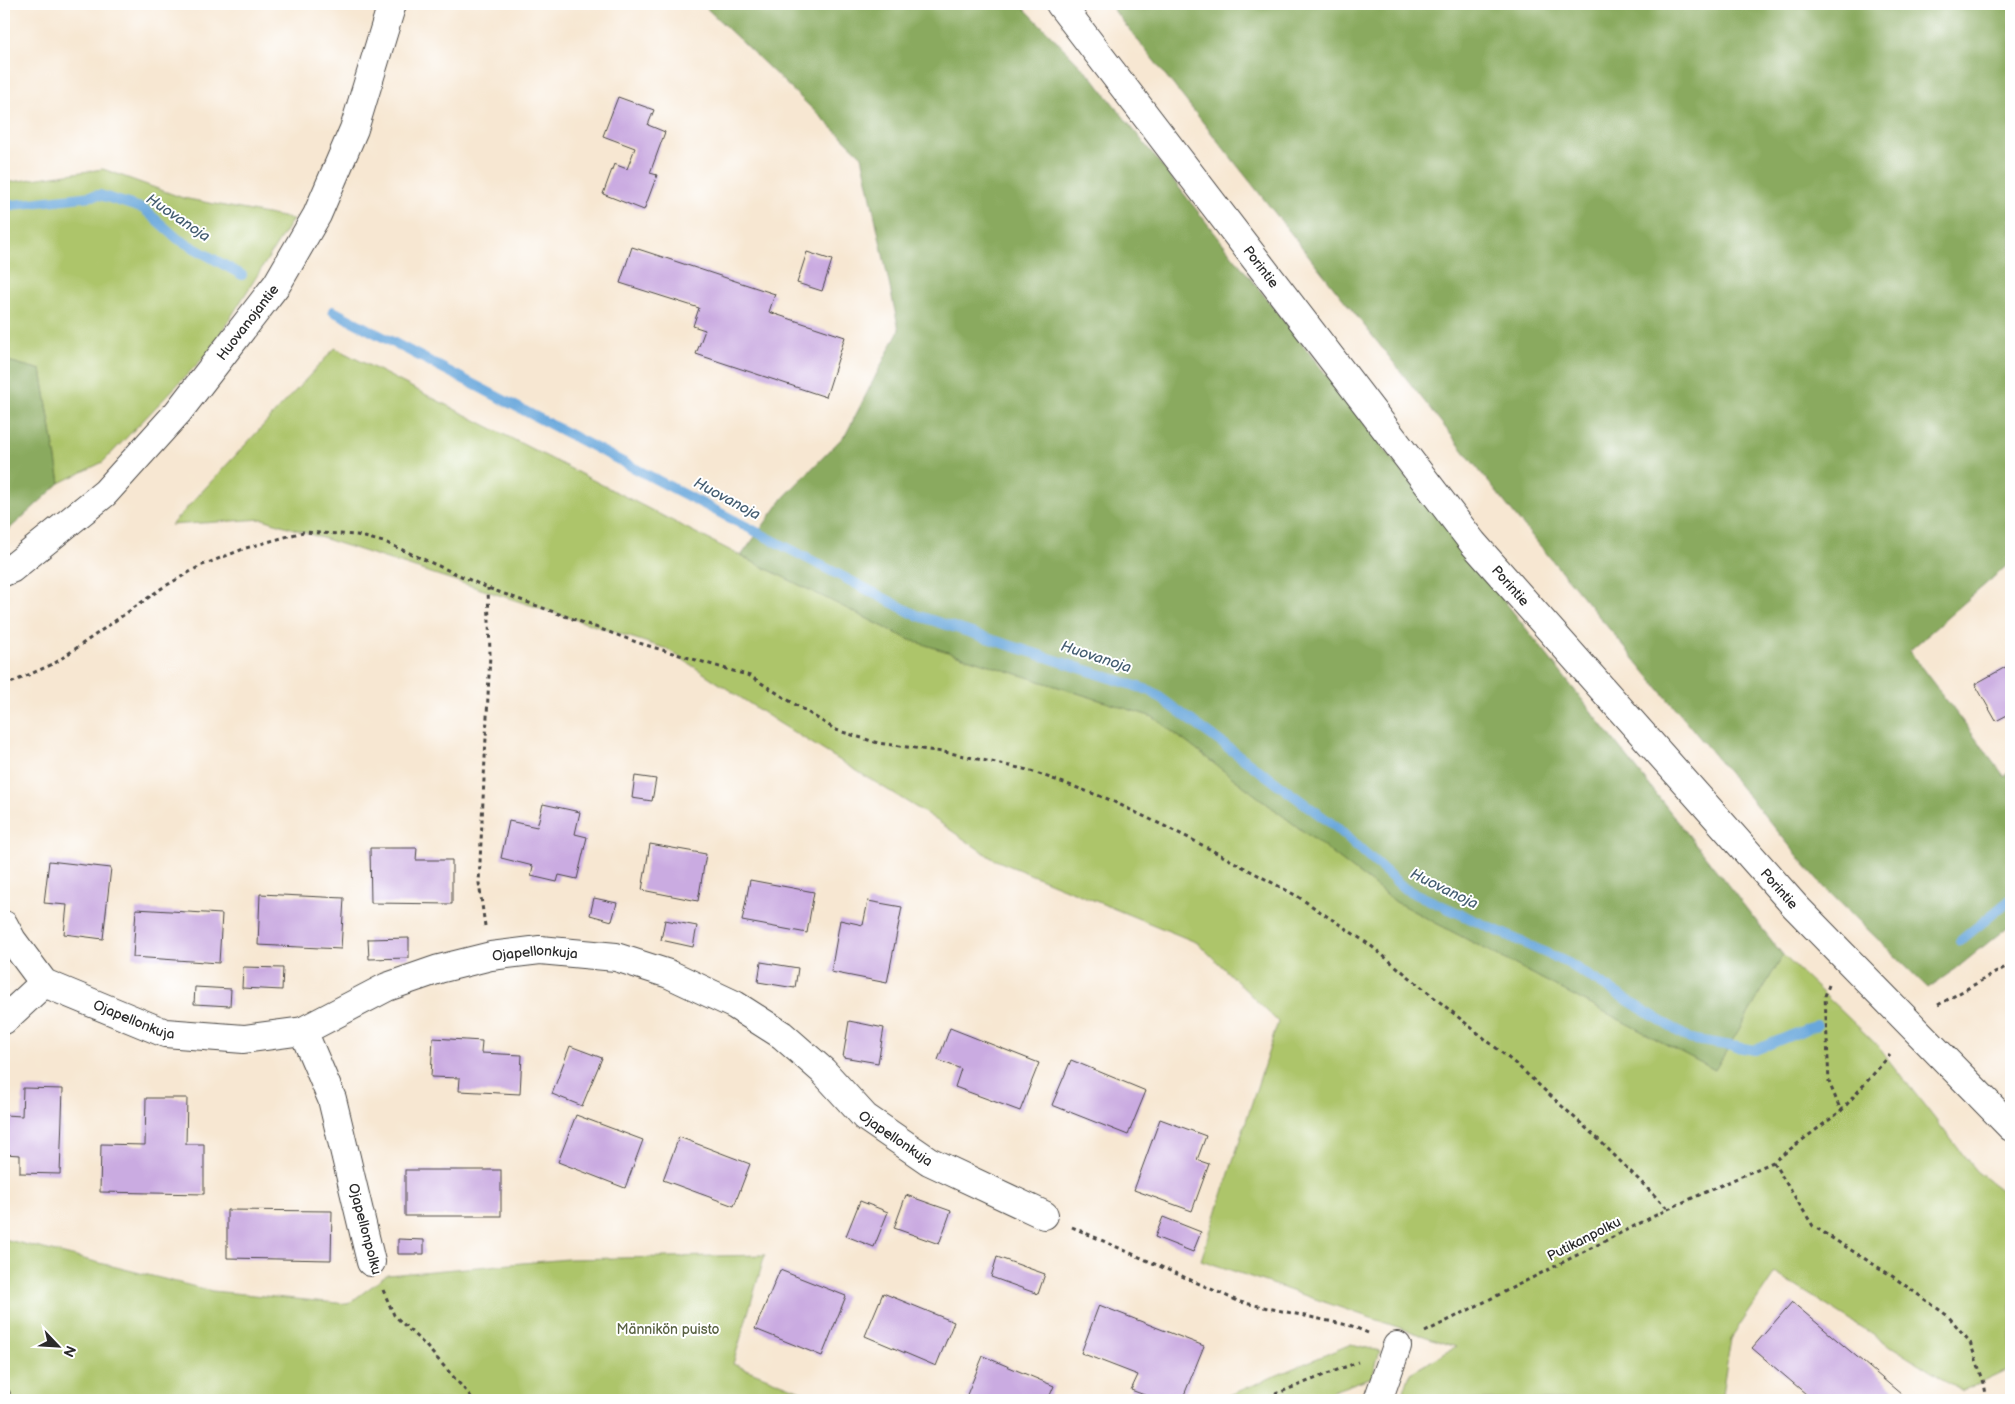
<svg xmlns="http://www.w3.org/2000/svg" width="2015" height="1404" viewBox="0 0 2015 1404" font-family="'Balsamiq Sans',sans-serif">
	<rect width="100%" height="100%" fill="#fff"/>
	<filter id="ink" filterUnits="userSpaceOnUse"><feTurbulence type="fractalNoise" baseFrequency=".02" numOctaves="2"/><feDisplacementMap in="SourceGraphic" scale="10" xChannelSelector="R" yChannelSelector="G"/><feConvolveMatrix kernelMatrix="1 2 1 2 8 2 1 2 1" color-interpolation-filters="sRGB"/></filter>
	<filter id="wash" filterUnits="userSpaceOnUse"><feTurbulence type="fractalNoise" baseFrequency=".0096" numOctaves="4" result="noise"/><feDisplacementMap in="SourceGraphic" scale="20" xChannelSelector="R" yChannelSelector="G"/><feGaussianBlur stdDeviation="1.12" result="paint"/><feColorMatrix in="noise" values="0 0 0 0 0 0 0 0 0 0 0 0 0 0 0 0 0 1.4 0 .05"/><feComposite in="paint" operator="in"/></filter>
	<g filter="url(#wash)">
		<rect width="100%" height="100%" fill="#f7e7d2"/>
		<g fill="#adc56a" stroke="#6c784a">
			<path d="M103 169 183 198 293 219 208 353 103 462 60 483 41 370 4 360V183Z"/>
			<path d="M335 348 741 556 910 640 1153 717 1396 902 1715 1070 1783 955 1876 1044 1976 1171 2011 1198V1368L1962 1391 1775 1273 1731 1339 1721 1400H1401L1410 1373 1456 1347 1201 1260 1278 1022 1198 943 993 859 930 816 779 723 667 649 263 519 171 525Z"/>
			<path d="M4 1239 212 1291 348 1304 387 1275 568 1259 765 1255 733 1364 823 1400H4Z"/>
			<path d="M1351 1344 1380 1351 1372 1377 1308 1400H1218Z"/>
		</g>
		<g fill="#8aaa5e" stroke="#5a6a44">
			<path d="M702 4H1020L1092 77 1783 955 1715 1070 1396 902 1153 717 910 640 741 556 784 497 846 434 899 330 862 156Z"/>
			<path d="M1109 4H2011V562L1909 651 2005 777 2011 769V924L1957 968 1928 988 1823 886 1517 518Z"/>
			<path d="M4 360 41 370 60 483 4 534Z"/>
		</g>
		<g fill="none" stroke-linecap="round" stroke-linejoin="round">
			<g stroke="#69a7db" stroke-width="10">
				<path d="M4 206 100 195 144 209 178 239 242 275"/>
				<path d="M333 311 916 615 1151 691 1335 826 1405 889 1568 963 1690 1039 1755 1050 1817 1025"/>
				<path d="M1960 941 2011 899"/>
			</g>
		</g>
		<g id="blocks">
			<g fill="#caabe1">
				<path d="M618 97 654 110 648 125 665 132 650 173 657 175 644 210 603 194 614 164 627 169 635 148 603 136Z"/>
				<path d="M632 247 775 294 769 312 845 337 826 397 696 354 705 330 693 326 699 308 620 283Z"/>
				<path d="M807 252 832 260 822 291 797 283Z"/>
				<path d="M2011 664V713L1996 721 1975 684Z"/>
				<path d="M635 776 656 779 652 801 632 798Z"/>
				<path d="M543 804 580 812 575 834 587 837 577 879 559 875 557 882 531 876 533 866 501 858 509 821 537 827Z"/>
				<path d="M650 844 706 854 698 901 642 890Z"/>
				<path d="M370 848H417L416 860H452V904L371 903Z"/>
				<path d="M49 861 111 868 103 939 64 934 67 905 44 903Z"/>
				<path d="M750 880 814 892 807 933 742 921Z"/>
				<path d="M260 894 344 898 341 949 258 945Z"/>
				<path d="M594 898 617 903 612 921 590 915Z"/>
				<path d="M868 901 902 907 887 983 831 972 840 920 863 925Z"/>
				<path d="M136 909 222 914 219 963 133 957Z"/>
				<path d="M665 920 697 926 693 947 661 940Z"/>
				<path d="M409 938V958L369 959 368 939Z"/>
				<path d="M761 962 798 968 795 988 758 982Z"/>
				<path d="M243 967 283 968 282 990 242 988Z"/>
				<path d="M195 987 231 989 230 1006 194 1004Z"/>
				<path d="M849 1021 884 1028 878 1063 843 1057Z"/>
				<path d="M950 1028 1039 1063 1020 1111 955 1087 961 1069 938 1060Z"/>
				<path d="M433 1038 482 1041 481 1053 522 1055 520 1094 459 1091 460 1078 431 1077Z"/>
				<path d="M570 1046 602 1058 582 1106 552 1094Z"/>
				<path d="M1071 1060 1146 1091 1128 1135 1052 1105Z"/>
				<path d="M23 1088 63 1089 60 1174 20 1173V1155L4 1154V1115L22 1116Z"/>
				<path d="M146 1098H187L186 1144H204V1194L100 1192 101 1144 145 1145Z"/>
				<path d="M576 1115 643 1140 625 1188 558 1162Z"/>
				<path d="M1160 1119 1206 1136 1197 1160 1209 1164 1192 1211 1134 1190Z"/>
				<path d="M679 1137 750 1164 734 1206 663 1180Z"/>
				<rect x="405" y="1170" width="96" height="46"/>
				<path d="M906 1195 951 1211 939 1244 894 1228Z"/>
				<path d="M860 1201 888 1212 874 1247 846 1236Z"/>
				<path d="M227 1210 332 1211 331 1260 227 1258Z"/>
				<path d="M1163 1217 1201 1232 1193 1252 1155 1237Z"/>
				<path d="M398 1239 424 1240V1254H398Z"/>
				<path d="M997 1257 1045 1274 1038 1294 991 1277Z"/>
				<path d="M780 1270 846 1296 822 1356 755 1329Z"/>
				<path d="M883 1293 954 1322 936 1366 865 1336Z"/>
				<path d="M1792 1302 1908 1400H1813L1752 1348Z"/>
				<path d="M1099 1305 1204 1346 1182 1400H1158L1131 1390 1138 1375 1081 1353Z"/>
				<path d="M983 1356 1054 1386 1048 1400H974L966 1397Z"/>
			</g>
		</g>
	</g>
	<g filter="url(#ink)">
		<use href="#blocks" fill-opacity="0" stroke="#4a4744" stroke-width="1"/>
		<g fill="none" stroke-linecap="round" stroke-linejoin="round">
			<g stroke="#4a4744" stroke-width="30">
				<g id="minor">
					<path id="s1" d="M4 572 11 569 105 493 178 412 277 284 317 215 354 129 392 4"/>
					<path id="s2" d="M4 925 12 940 44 983 165 1033 244 1039 303 1031 387 987 439 969 491 956 540 950 616 957 669 974 735 1005 782 1035 823 1071 865 1117 929 1161 1044 1215"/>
					<path d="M4 1020 44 983"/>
					<path d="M303 1031 332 1099 371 1262"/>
					<path d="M1378 1400 1397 1346"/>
				</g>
			</g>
			<g stroke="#4a4744" stroke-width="30">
				<g id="highway">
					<path id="s3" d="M1060 4 1473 543 1795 906 2011 1127"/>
				</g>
			</g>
			<g stroke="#4a4744" stroke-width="3" stroke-dasharray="4 4" stroke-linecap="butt">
				<path d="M4 686 55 663 162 588 200 566 246 548 303 532 357 535 387 543 488 588 639 643 750 676 836 730 878 743 950 753 1028 770 1108 799 1189 838 1297 896 1370 945 1517 1065 1598 1139 1668 1209"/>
				<path d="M485 926 479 883 490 654 488 588"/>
				<path d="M1829 985 1825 996 1829 1082 1841 1111"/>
				<path d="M1938 1005 2011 964"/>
				<path d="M1773 1162 1813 1226 1892 1276 1948 1316 1970 1342 1984 1383 1987 1400"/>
				<path d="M1072 1227 1240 1302 1352 1326 1368 1333"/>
				<path d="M383 1290 394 1315 426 1346 474 1400"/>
				<path d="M1425 1332 1668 1209 1773 1162 1841 1111 1890 1055"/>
				<path d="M4 1375 11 1400"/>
				<path d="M1260 1400 1358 1362"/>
			</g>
			<use href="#minor" stroke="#fff" stroke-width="28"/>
			<use href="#highway" stroke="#fff" stroke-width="28"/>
		</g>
	</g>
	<g text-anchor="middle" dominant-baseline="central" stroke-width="4" stroke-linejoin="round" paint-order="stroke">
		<g font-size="14" fill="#2b2b2b" stroke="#fff">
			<text stroke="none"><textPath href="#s3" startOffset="331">Porintie</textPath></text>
			<text stroke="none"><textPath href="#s1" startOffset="351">Huovanojantie</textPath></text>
			<text stroke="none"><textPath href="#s3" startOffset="736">Porintie</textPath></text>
			<text stroke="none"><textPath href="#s3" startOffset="1141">Porintie</textPath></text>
			<text stroke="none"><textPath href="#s2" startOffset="588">Ojapellonkuja</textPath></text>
			<text stroke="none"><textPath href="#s2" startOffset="168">Ojapellonkuja</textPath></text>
			<text stroke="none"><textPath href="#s2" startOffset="1008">Ojapellonkuja</textPath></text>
			<text transform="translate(365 1229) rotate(75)">Ojapellonpolku</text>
			<text transform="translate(1584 1239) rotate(-27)">Putikanpolku</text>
		</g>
		<g font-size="14" fill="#586141" stroke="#fff">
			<text x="668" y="1329">Männikön puisto</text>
		</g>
		<g font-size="15" font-style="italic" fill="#445d71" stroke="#fff">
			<text transform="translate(178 218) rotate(34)">Huovanoja</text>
			<text transform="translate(727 499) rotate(28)">Huovanoja</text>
			<text transform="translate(1096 657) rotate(18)">Huovanoja</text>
			<text transform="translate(1444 889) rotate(26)">Huovanoja</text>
		</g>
	</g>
	<rect width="2015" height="1404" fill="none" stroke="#fff" stroke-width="20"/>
	<g transform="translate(58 1346) rotate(115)" stroke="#ffffff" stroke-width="4" paint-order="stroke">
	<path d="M0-4L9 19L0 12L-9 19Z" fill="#2b2b2b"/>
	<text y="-8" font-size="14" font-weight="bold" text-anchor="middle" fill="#2b2b2b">N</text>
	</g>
</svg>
